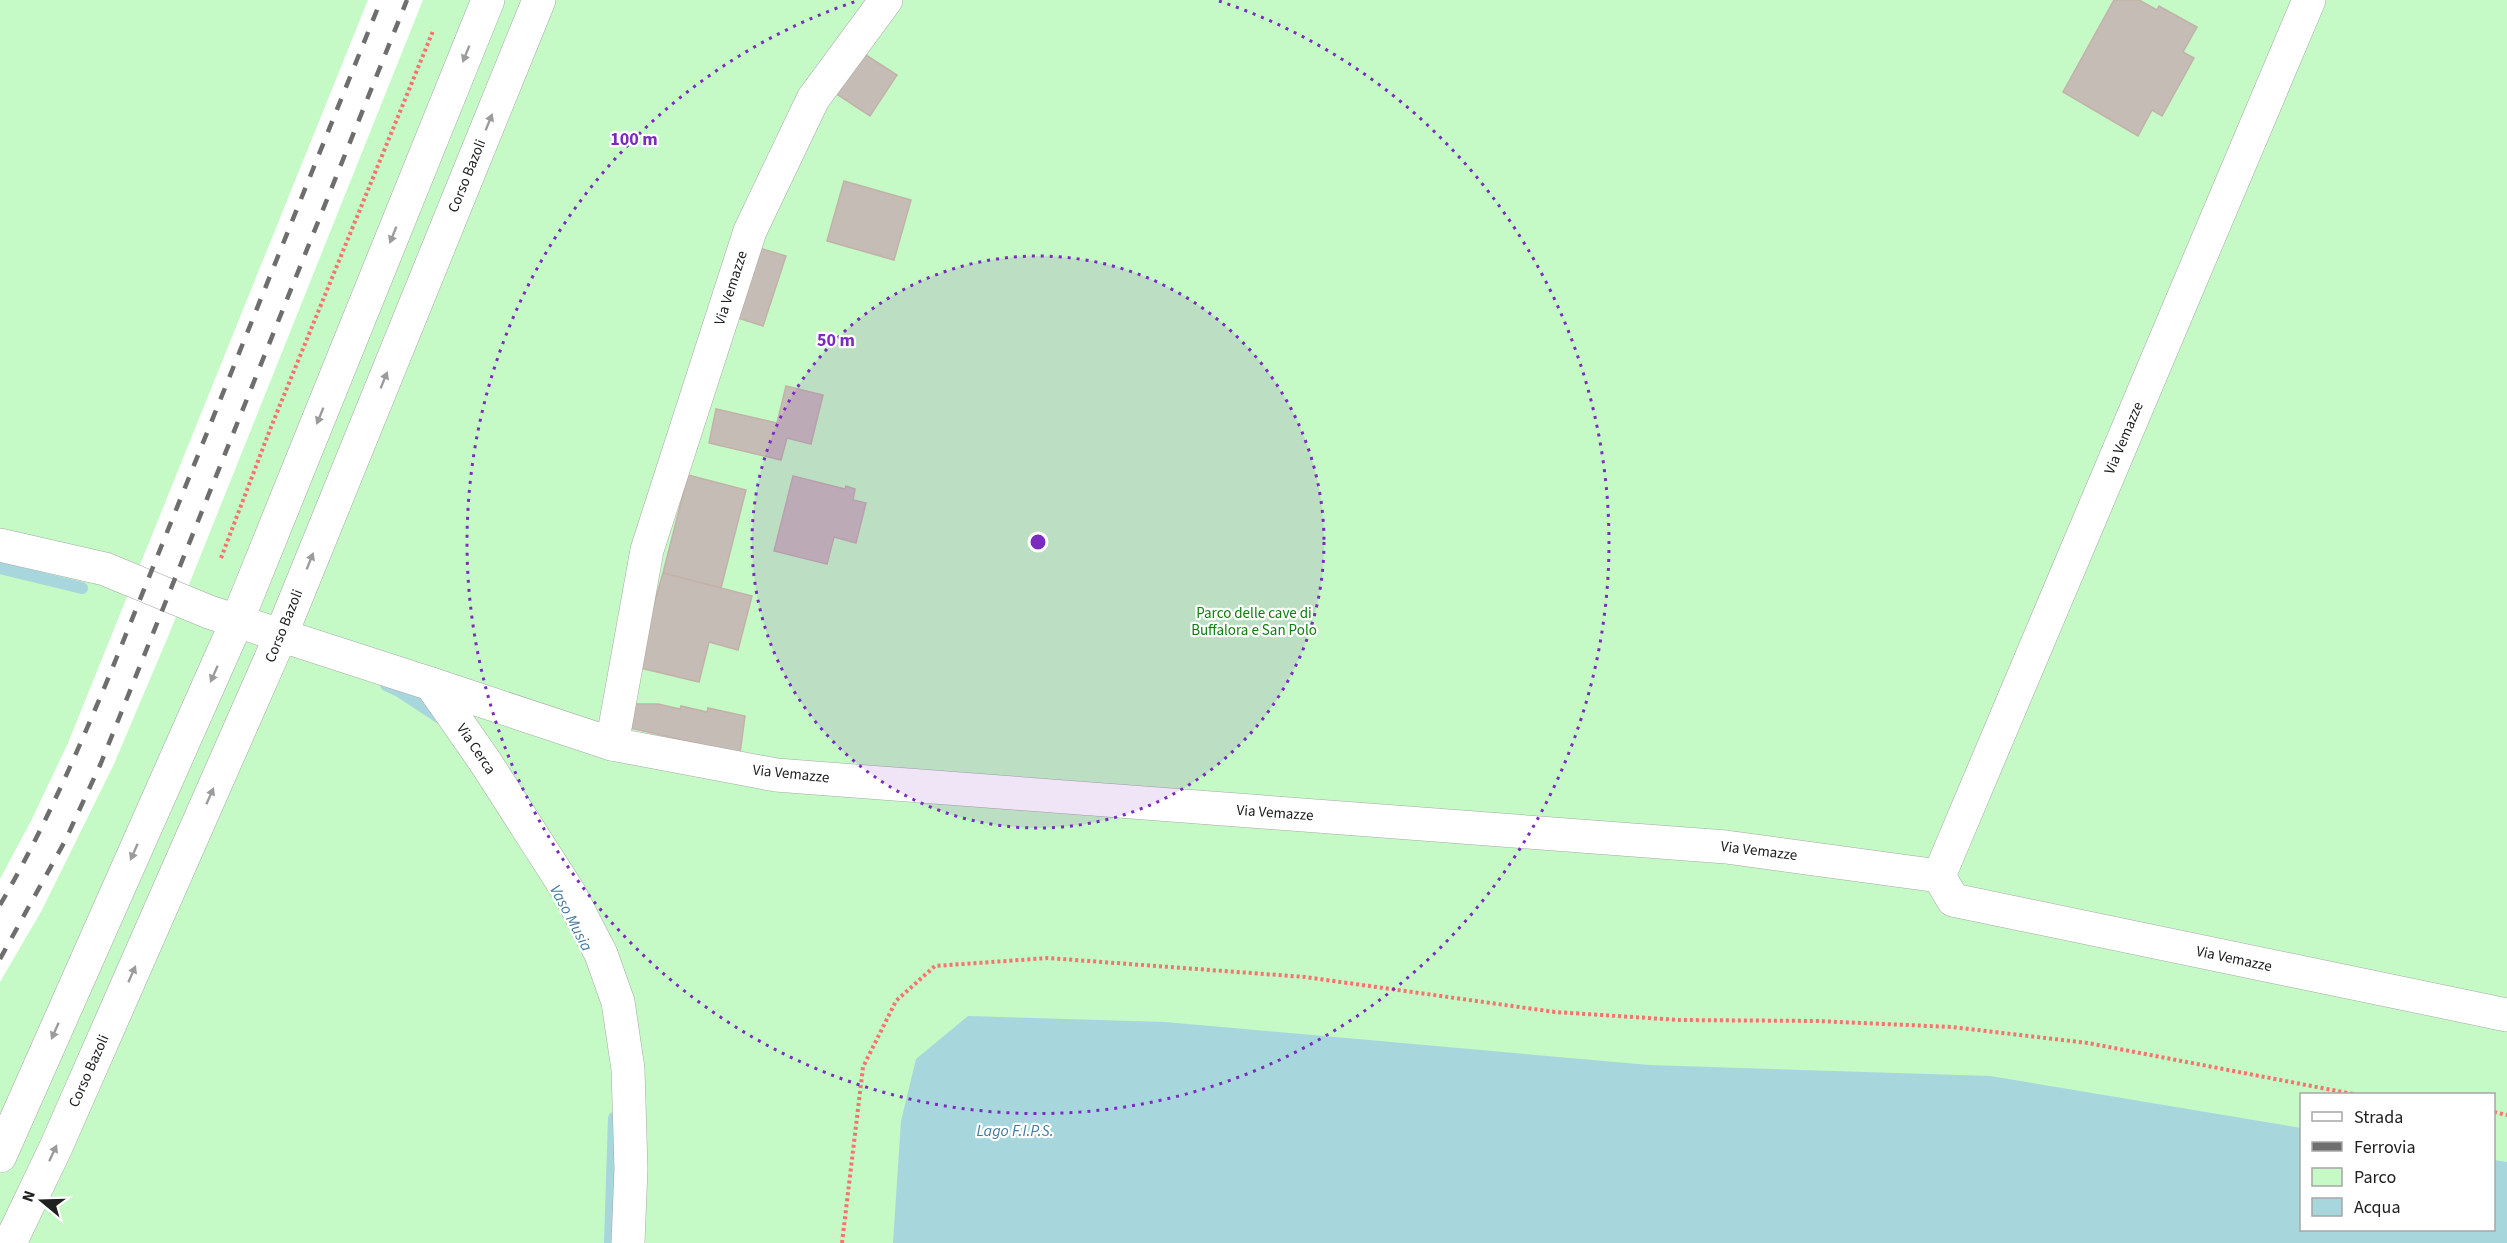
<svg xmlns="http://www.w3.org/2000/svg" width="2507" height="1243" viewBox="0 0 2507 1243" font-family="'Source Sans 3',sans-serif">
	<rect width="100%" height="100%" fill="#f0ece7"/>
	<path fill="#c5f9c5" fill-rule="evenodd" d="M0 0H2507V1243H0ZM2302 1094H2494V1230H2302Z"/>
	<path fill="#a8d6dd" d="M968 1016 1165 1022 1649 1065 1990 1076 2301 1128 2302 1230H2494V1160L2507 1162V1243H893L901 1121 916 1059Z"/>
	<path fill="#fff" d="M368 0H423L170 632 114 764 42 910 0 982V879L32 819 68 743Z"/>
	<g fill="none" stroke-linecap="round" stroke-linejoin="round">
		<g stroke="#a8d6dd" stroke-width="12">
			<path d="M0 568 82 588"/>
			<path d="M386 685 399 691 440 718"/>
			<path d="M610 1243 614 1118"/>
		</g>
	</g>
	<g fill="#c5bcb6" stroke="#c2b2a9" stroke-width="1.5">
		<path d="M2114 0H2139L2157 10 2159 6 2197 27 2183 52 2194 58 2162 116 2152 110 2138 136 2063 92Z"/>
		<path d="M858 50 897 75 870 116 832 91Z"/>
		<path d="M844 181 911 200 894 260 827 241Z"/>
		<path d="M753 246 786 256 763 326 729 315Z"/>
		<path d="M786 386 823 395 811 444 787 438 781 460 709 443 716 409 777 423Z"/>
		<path d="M688 475 746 490 721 588 663 573Z"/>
		<path d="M793 476 845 489 846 486 855 489 853 500 866 503 856 543 834 537 827 564 774 551Z"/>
		<path d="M663 573 752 596 738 650 709 642 699 682 636 667Z"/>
		<path d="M635 704H658L680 709 681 706 707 712 708 708 745 716 740 753 630 728Z"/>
	</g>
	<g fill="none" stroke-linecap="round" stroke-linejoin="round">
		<g stroke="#a7a7a7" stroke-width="34">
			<g id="minor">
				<path d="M0 545 105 569 209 612 431 684 486 763 570 894 601 954 618 1002 628 1069 631 1169 628 1243"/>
				<path d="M431 684 612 744 776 775 1726 847 1939 876 1953 900 2507 1015"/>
				<path d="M612 744 647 550 750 231 813 99 886 0"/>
				<path d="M1939 876 2309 0"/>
				<path d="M0 1156 237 621 488 0"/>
				<path d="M10 1243 56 1147 281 635 539 0"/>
			</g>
		</g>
		<g stroke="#f87270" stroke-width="4" stroke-dasharray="3 3" stroke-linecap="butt">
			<path d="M221 558 271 427 433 31"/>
			<path d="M2494 1112 2507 1115"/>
			<path d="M842 1243 863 1067 896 1001 935 966 1048 958 1305 977 1555 1012 1679 1020 1817 1021 1952 1027 2088 1043 2353 1094"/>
		</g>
		<use href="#minor" stroke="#fff" stroke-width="33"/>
		<g stroke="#6e6e6e" stroke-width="4.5" stroke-dasharray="12 12" stroke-linecap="butt">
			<path d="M0 905C43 831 77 753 110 674L381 0"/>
			<path d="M0 959 65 841 101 763 407 0"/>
		</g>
	</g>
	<defs><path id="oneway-solid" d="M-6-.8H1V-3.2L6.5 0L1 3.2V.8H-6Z" transform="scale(1.5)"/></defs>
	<g fill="#9b9b9b">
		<use href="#oneway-solid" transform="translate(466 54) rotate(112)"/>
		<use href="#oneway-solid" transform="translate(489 122) rotate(-68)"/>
		<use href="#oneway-solid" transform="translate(393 235) rotate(112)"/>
		<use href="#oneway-solid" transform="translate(384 380) rotate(-68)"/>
		<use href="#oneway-solid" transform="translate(320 416) rotate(112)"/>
		<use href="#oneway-solid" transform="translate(310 561) rotate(-68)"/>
		<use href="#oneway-solid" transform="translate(214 674) rotate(114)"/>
		<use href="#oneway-solid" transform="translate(210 796) rotate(-66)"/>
		<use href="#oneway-solid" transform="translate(134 852) rotate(114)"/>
		<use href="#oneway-solid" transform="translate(132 974) rotate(-66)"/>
		<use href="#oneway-solid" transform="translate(55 1031) rotate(114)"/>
		<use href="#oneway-solid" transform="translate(53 1153) rotate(-65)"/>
	</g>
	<circle cx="1038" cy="542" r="286" fill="#7b2cbf" fill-opacity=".12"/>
	<g fill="none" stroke="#7b2cbf" stroke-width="3" stroke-dasharray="3 6">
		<circle cx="1038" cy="542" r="286"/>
		<path d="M1219 1A571 571 0 1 1 857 1"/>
	</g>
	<g text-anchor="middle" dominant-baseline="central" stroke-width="4.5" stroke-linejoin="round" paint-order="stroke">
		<g font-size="15" fill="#202020" stroke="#fff">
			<text transform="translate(467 176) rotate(-68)">Corso Bazoli</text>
			<text transform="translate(731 288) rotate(-72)">Via Vemazze</text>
			<text transform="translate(2124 438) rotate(-67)">Via Vemazze</text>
			<text transform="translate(284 626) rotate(-68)">Corso Bazoli</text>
			<text transform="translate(476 749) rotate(56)">Via Cerca</text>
			<text transform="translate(791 774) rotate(6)">Via Vemazze</text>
			<text transform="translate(1275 813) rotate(4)">Via Vemazze</text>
			<text transform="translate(1759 851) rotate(7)">Via Vemazze</text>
			<text transform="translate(2234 959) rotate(12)">Via Vemazze</text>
			<text transform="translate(89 1071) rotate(-66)">Corso Bazoli</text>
		</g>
		<g font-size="15" fill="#0d7f0d" stroke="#fff">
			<text x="1254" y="613">Parco delle cave di<tspan x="1254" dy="17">Buffalora e San Polo</tspan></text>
		</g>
		<g font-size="16" font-style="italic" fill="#467aa0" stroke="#fff">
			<text transform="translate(571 918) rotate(62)">Vaso Musia</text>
			<text x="1015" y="1131">Lago F.I.P.S.</text>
		</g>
	</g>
	<circle cx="1038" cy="542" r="9" fill="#7b2cbf" stroke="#fff" stroke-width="3"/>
	<g font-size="18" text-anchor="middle" font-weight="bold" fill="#7b2cbf" stroke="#fff" stroke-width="4.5" stroke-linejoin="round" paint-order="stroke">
		<text x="634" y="145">100 m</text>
		<text x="836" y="346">50 m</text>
	</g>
	<rect x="2300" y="1093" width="195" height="138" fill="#ffffff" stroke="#a6a6a6" stroke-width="1.5"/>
	<rect x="2312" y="1112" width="30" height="9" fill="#ffffff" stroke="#a6a6a6" stroke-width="1.5"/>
	<text x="2354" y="1123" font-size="18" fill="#202020">Strada</text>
	<rect x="2312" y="1142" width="30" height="9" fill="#6e6e6e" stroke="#a6a6a6" stroke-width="1.5"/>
	<text x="2354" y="1153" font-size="18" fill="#202020">Ferrovia</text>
	<rect x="2312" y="1168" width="30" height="18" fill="#c5f9c5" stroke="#a6a6a6" stroke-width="1.5"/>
	<text x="2354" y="1183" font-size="18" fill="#202020">Parco</text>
	<rect x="2312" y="1198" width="30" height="18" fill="#a8d6dd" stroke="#a6a6a6" stroke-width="1.5"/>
	<text x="2354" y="1213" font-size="18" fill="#202020">Acqua</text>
	<g transform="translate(42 1201) rotate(289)" stroke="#ffffff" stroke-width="4.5" paint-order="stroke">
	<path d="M0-4.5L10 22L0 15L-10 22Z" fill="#202020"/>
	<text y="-9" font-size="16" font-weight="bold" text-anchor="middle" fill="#202020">N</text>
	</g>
</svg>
